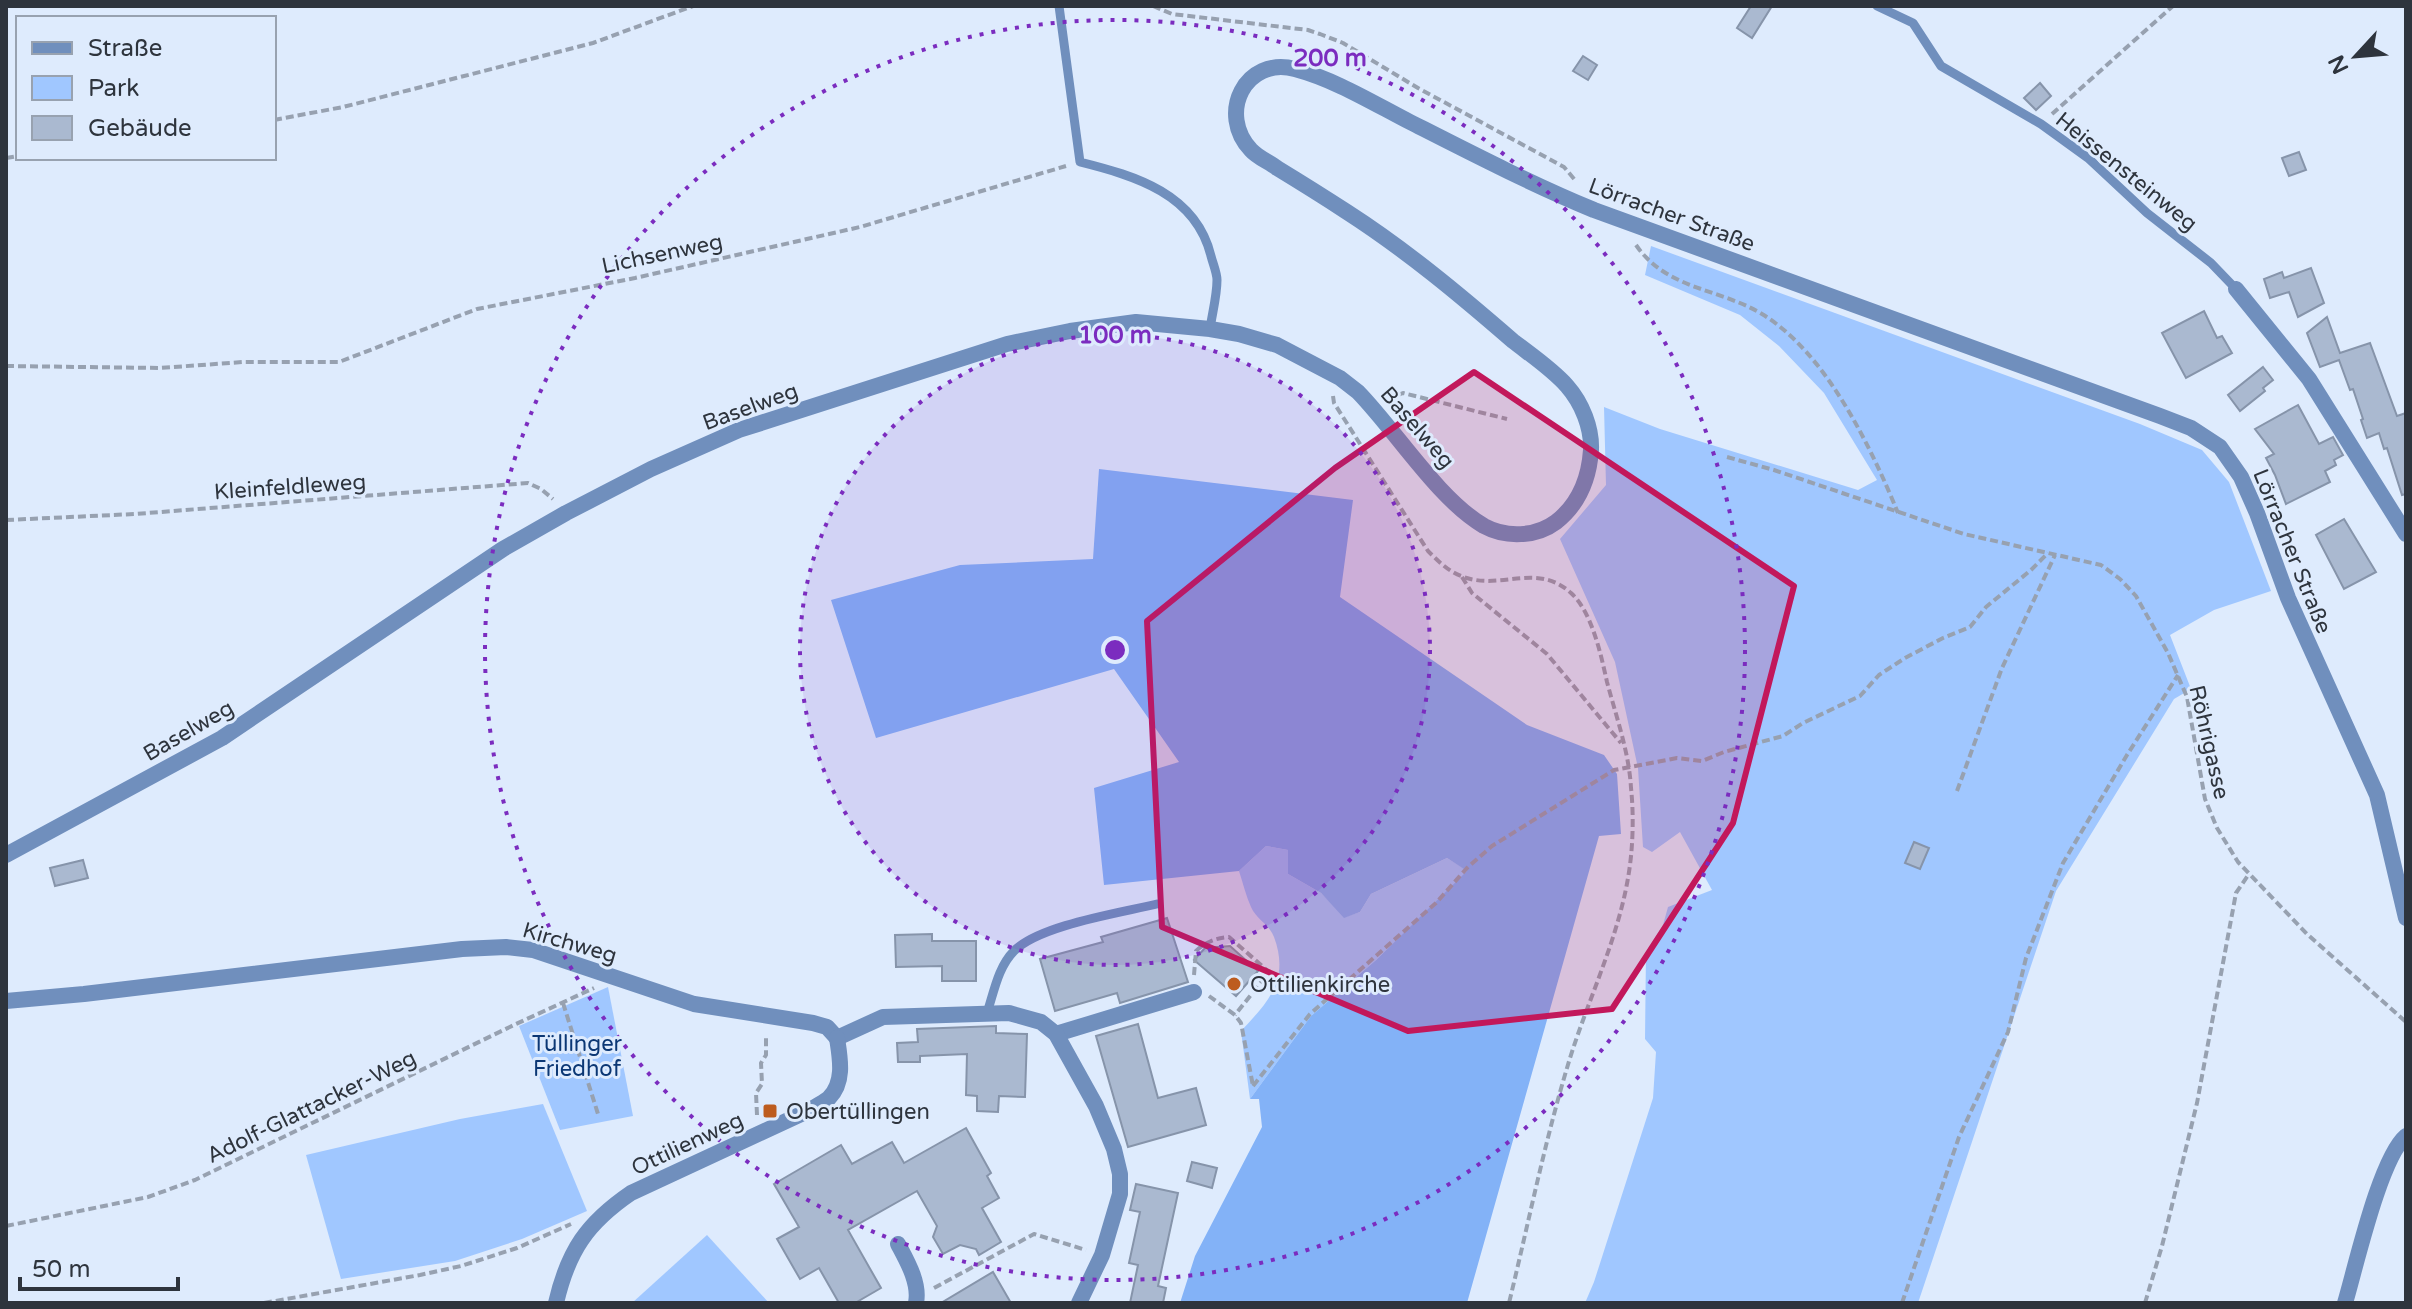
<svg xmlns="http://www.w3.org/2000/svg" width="2412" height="1309" viewBox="0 0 2412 1309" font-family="'Varela Round',sans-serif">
<rect width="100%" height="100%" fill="#deebfd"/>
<g fill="#a0c7ff">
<path d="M 1651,246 L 2140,424 L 2202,450 L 2229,482 L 2271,591 L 2214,610 L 2170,635 L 2191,689 L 2174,699 L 2056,891 L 1918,1303 L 1585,1303 L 1594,1282 L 1653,1098 L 1656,1052 L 1645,1039 L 1646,952 L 1663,925 L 1668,907 L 1712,890 L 1680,832 L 1652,852 L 1643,847 L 1638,768 L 1615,662 L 1560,539 L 1606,485 L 1604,407 L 1660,429 L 1858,490 L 1877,480 L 1824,393 L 1779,346 L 1740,315 L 1645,275 Z"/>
<path d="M 1266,846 L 1288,850 L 1288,874 L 1321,893 L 1345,917 L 1360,912 L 1371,894 L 1447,858 L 1468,871 L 1376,960 L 1311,1016 L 1250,1099 L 1241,1031 C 1268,1002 1290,980 1274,937 C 1269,924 1256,919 1251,907 C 1246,896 1243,883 1239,871 Z"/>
<path d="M 608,987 L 633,1116 L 560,1130 L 519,1026 Z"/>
<path d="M 543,1104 L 587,1211 L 522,1239 L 455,1261 L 341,1279 L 306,1155 L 460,1119 Z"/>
<path d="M 707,1235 L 769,1303 L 632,1303 Z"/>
</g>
<path fill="#83b2f7" d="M 1099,469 L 1353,500 L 1340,597 L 1527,725 L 1604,755 L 1617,774 L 1621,834 L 1599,836 L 1467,1303 L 1180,1303 L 1195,1256 L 1262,1127 L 1259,1099 L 1250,1099 L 1311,1016 L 1376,960 L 1467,871 L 1447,858 L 1371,894 L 1360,912 L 1344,918 L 1321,893 L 1288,874 L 1288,850 L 1266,846 L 1239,871 L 1104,885 L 1094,788 L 1179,762 L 1114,669 L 876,738 L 831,600 L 960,565 L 1093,559 Z"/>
<g fill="#aab9d0" stroke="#8694aa" stroke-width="2">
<path d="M 1751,6 L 1772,6 L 1752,38 L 1737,28 Z"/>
<path d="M 1583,56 L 1597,65 L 1588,80 L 1573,71 Z"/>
<path d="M 2040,83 L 2051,96 L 2036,110 L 2024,98 Z"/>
<path d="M 2299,152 L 2306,170 L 2289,176 L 2282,158 Z"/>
<path d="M 2311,268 L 2324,303 L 2298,317 L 2289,292 L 2270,298 L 2264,279 L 2282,272 L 2284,278 Z"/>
<path d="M 2204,311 L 2217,338 L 2222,336 L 2232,353 L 2186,378 L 2162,333 Z"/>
<path d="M 2327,317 L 2340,353 L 2370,343 L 2397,416 L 2406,413 L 2406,494 L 2402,495 L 2387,448 L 2384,449 L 2379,433 L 2367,438 L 2361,420 L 2363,419 L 2353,389 L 2350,390 L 2339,360 L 2320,367 L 2307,333 Z"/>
<path d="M 2263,367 L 2273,380 L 2263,388 L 2265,391 L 2240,411 L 2228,395 Z"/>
<path d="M 2298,405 L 2319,444 L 2333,437 L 2343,455 L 2334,460 L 2336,465 L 2325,471 L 2330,482 L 2286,504 L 2275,475 L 2266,458 L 2274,454 L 2255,429 Z"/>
<path d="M 2344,519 L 2376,572 L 2344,589 L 2316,535 Z"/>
<path d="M 1914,842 L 1929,848 L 1920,869 L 1905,863 Z"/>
<path d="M 83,860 L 88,878 L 55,886 L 50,868 Z"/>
<path d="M 1167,918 L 1188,982 L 1120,1003 L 1117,993 L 1055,1011 L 1040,959 L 1103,942 L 1101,937 Z"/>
<path d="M 932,934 L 932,941 L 976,941 L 976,981 L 942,981 L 942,966 L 896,967 L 895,935 Z"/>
<path d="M 1230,946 L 1258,971 L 1236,996 L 1194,960 L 1205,948 Z"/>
<path d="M 1138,1024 L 1158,1098 L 1196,1088 L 1206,1125 L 1128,1147 L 1096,1036 Z"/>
<path d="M 996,1026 L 996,1033 L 1027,1034 L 1025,1097 L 999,1096 L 998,1112 L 977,1111 L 977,1096 L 966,1095 L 967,1054 L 920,1056 L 920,1062 L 898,1062 L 897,1043 L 918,1042 L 917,1029 Z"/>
<path d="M 966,1128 L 991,1173 L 987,1176 L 999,1198 L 982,1208 L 1001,1242 L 979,1255 L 976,1249 L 960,1245 L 943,1254 L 933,1237 L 937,1226 L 917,1191 L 848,1230 L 881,1288 L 855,1303 L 839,1303 L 819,1268 L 800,1279 L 777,1239 L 799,1227 L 774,1184 L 841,1145 L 852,1164 L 892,1142 L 904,1163 Z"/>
<path d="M 1192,1162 L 1217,1168 L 1212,1188 L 1187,1181 Z"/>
<path d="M 1136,1184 L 1178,1193 L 1158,1286 L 1166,1288 L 1163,1303 L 1130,1303 L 1138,1265 L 1129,1263 L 1140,1212 L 1130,1210 Z"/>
<path d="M 993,1272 L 1011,1303 L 941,1303 Z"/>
</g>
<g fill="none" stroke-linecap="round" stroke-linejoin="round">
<g stroke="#97a1b0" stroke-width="4" stroke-dasharray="8 4" stroke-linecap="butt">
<path d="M 1153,6 L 1172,14 L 1308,30 L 1320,34 L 1343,43 L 1418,88 L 1564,167 L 1575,180"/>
<path d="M 2052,114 L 2173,6"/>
<path d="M 274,120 L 343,107 L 593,43 L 693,6"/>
<path d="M 6,158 L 18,156"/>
<path d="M 1636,245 C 1667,290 1719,288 1762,314 C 1826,353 1870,445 1898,513"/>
<path d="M 6,366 L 160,368 L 243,362 L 339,362 L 477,309 L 635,278 L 860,227 L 1066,166"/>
<path d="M 1333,396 L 1334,403 L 1428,551 C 1438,561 1448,571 1461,576 C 1500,592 1536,561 1571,593 C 1592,612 1601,655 1607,682 C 1616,716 1629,752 1631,788 C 1634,816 1633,850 1628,878 C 1617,943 1585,1006 1567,1068 C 1544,1145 1528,1225 1509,1303"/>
<path d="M 1386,400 L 1403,393 L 1507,419"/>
<path d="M 1727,457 L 1774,470 L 1964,534 L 2101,565 L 2120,579 L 2136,596 L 2168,653 L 2187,697 L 2205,799 L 2217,828 L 2238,862 L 2307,934 L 2406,1022"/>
<path d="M 6,520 L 135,514 L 528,483 L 541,489 L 553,499"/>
<path d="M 1462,577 L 1472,593 L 1547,654 L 1621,743"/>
<path d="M 1957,791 L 2002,668 L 2055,555"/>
<path d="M 1194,975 L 1196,951 C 1206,942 1215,938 1229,937 L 1269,972 L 1235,1015"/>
<path d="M 1209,996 L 1235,1015 L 1241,1023 L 1253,1086"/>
<path d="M 563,1003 L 598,1114"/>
<path d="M 1253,1086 L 1310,1014 L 1436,903 L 1467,868 L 1492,846 L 1614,770 L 1677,758 L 1702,761 L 1724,752 L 1783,736 L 1803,723 L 1860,696 L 1879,675 L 1905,658 L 1943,638 L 1970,627 L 1986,607 L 2031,570 L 2048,553"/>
<path d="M 757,1115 L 756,1093 L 762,1084 L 761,1063 L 766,1055 L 766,1035"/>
<path d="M 6,1226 L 148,1197 L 195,1180 L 516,1024 L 594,988"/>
<path d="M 934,1288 L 1034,1234 L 1086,1250"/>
<path d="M 264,1303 L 420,1275 L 461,1266 L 517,1248 L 571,1224"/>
<path d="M 1902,1303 L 1959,1137 L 2008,1032 L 2026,958 L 2063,863 L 2127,755 L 2178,675"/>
<path d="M 2145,1303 L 2162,1246 L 2197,1103 L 2236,893 L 2249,874"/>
</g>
<g stroke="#708fbd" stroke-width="9">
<path d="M 1059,6 L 1080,162 C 1136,176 1196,194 1211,256 C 1213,264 1217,273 1217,280 C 1217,296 1212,314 1210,329"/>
<path d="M 1877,6 L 1913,23 L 1941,66 L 2041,124 L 2088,158 L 2147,213 L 2211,263 L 2236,289"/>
<path d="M 987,1013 C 994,992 998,967 1014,951 C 1040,925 1120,913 1157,904"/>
</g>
<g stroke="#708fbd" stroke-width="16">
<path d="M 2236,289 L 2309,379 L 2406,534"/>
<path d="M 6,855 L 222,738 L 503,549 L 566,513 L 651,469 L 739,430 L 1007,344 L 1070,331 L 1136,322 L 1210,329 L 1239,334 L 1277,345 L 1340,378 L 1358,392 C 1396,431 1438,499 1484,526 C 1506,538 1536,537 1556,522 C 1579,504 1589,479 1591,450 C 1592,428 1582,403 1567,386 C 1552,369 1531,355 1513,341 C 1460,295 1406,250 1347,212 C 1324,197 1300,182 1277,168 C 1269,162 1257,157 1251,150 C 1217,114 1245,56 1295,69 C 1336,80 1373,103 1410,122 C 1471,153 1531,184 1594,210 L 2160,416 L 2191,428 L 2220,447 L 2241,477 L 2257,513 L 2288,598 L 2377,795 L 2406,918"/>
<path d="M 6,1001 L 84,994 L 462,949 L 506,947 L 533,950 L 694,1004 L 813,1023 L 827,1027 L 837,1038"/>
<path d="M 1056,1034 L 1194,992"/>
<path d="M 837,1038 L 883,1017 L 1009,1013 L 1041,1022 L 1056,1034 L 1096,1106 L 1114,1149 L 1120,1174 L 1120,1194 L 1102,1255 L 1079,1303"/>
<path d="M 898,1244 C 907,1261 920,1283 916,1303"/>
<path d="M 556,1303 C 568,1251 587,1223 631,1193 L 812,1109 C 817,1105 825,1102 829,1098 C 845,1082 840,1058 837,1038"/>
<path d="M 2345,1303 C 2356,1266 2380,1158 2406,1136"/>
</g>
</g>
<path fill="#c2185b" fill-opacity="0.2" stroke="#c2185b" stroke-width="6" stroke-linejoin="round" d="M 1474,372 L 1794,586 L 1733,823 L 1612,1009 L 1408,1031 L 1162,927 L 1147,621 L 1335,468 Z"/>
<circle cx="1115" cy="650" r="315" fill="#7b2cbf" fill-opacity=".12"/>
<g fill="none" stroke="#7b2cbf" stroke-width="4" stroke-dasharray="4 8">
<circle cx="1115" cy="650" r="315"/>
<circle cx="1115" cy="650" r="630"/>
</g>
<g fill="#bd5c1f" stroke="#deebfd" stroke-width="3">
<circle cx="1234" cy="984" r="8"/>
<rect x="762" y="1103" width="16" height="16" rx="4"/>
</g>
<g text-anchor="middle" stroke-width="6" stroke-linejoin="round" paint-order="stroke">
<g font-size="22" fill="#2e343d" stroke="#deebfd">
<text transform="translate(2127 171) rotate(39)" y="8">Heissensteinweg</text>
<text transform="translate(1672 214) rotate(20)" y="8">Lörracher Straße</text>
<text transform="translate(662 253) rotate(-12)" y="8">Lichsenweg</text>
<text transform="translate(750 406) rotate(-20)" y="8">Baselweg</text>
<text transform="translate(1418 427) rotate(49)" y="8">Baselweg</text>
<text transform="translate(290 486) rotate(-4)" y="8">Kleinfeldleweg</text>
<text transform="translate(2293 551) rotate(68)" y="8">Lörracher Straße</text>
<text transform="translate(188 730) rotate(-30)" y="8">Baselweg</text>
<text transform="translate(2210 742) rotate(77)" y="8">Röhrigasse</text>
<text transform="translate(570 942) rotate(16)" y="8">Kirchweg</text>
<text transform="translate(311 1106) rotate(-26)" y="8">Adolf-Glattacker-Weg</text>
<text transform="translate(687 1143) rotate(-25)" y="8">Ottilienweg</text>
</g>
<g font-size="22" fill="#2e343d" stroke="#deebfd" text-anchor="start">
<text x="1250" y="992">Ottilienkirche</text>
<text x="786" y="1119">Obertüllingen</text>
</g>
<g font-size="22" fill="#0b3774" stroke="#deebfd">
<text x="577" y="1051">Tüllinger<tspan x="577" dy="25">Friedhof</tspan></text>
</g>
</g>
<circle cx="1115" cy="650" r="12" fill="#7b2cbf" stroke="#deebfd" stroke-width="4"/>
<g font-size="24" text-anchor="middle" font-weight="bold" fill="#7b2cbf" stroke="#deebfd" stroke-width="6" stroke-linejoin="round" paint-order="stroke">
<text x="1330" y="66">200 m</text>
<text x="1115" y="343">100 m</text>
</g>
<rect width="2412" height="1309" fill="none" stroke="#2e343d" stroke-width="16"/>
<rect x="16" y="16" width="260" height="144" fill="#deebfd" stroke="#98a2b0" stroke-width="2"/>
<rect x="32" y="42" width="40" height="12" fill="#708fbd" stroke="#98a2b0" stroke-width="2"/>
<text x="88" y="56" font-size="24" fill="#2e343d">Straße</text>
<rect x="32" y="76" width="40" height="24" fill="#a0c7ff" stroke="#98a2b0" stroke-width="2"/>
<text x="88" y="96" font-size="24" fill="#2e343d">Park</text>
<rect x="32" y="116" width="40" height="24" fill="#aab9d0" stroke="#98a2b0" stroke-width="2"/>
<text x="88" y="136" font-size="24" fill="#2e343d">Gebäude</text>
<g transform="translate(2356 56) rotate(244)" stroke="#deebfd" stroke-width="6" paint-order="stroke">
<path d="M0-6L14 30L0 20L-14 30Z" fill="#2e343d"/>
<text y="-12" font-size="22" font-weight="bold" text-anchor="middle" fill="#2e343d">N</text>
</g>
<path d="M20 1277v12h158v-12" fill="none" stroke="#2e343d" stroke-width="4"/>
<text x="32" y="1277" font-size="24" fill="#2e343d" stroke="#deebfd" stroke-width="6" paint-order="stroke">50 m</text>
</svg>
